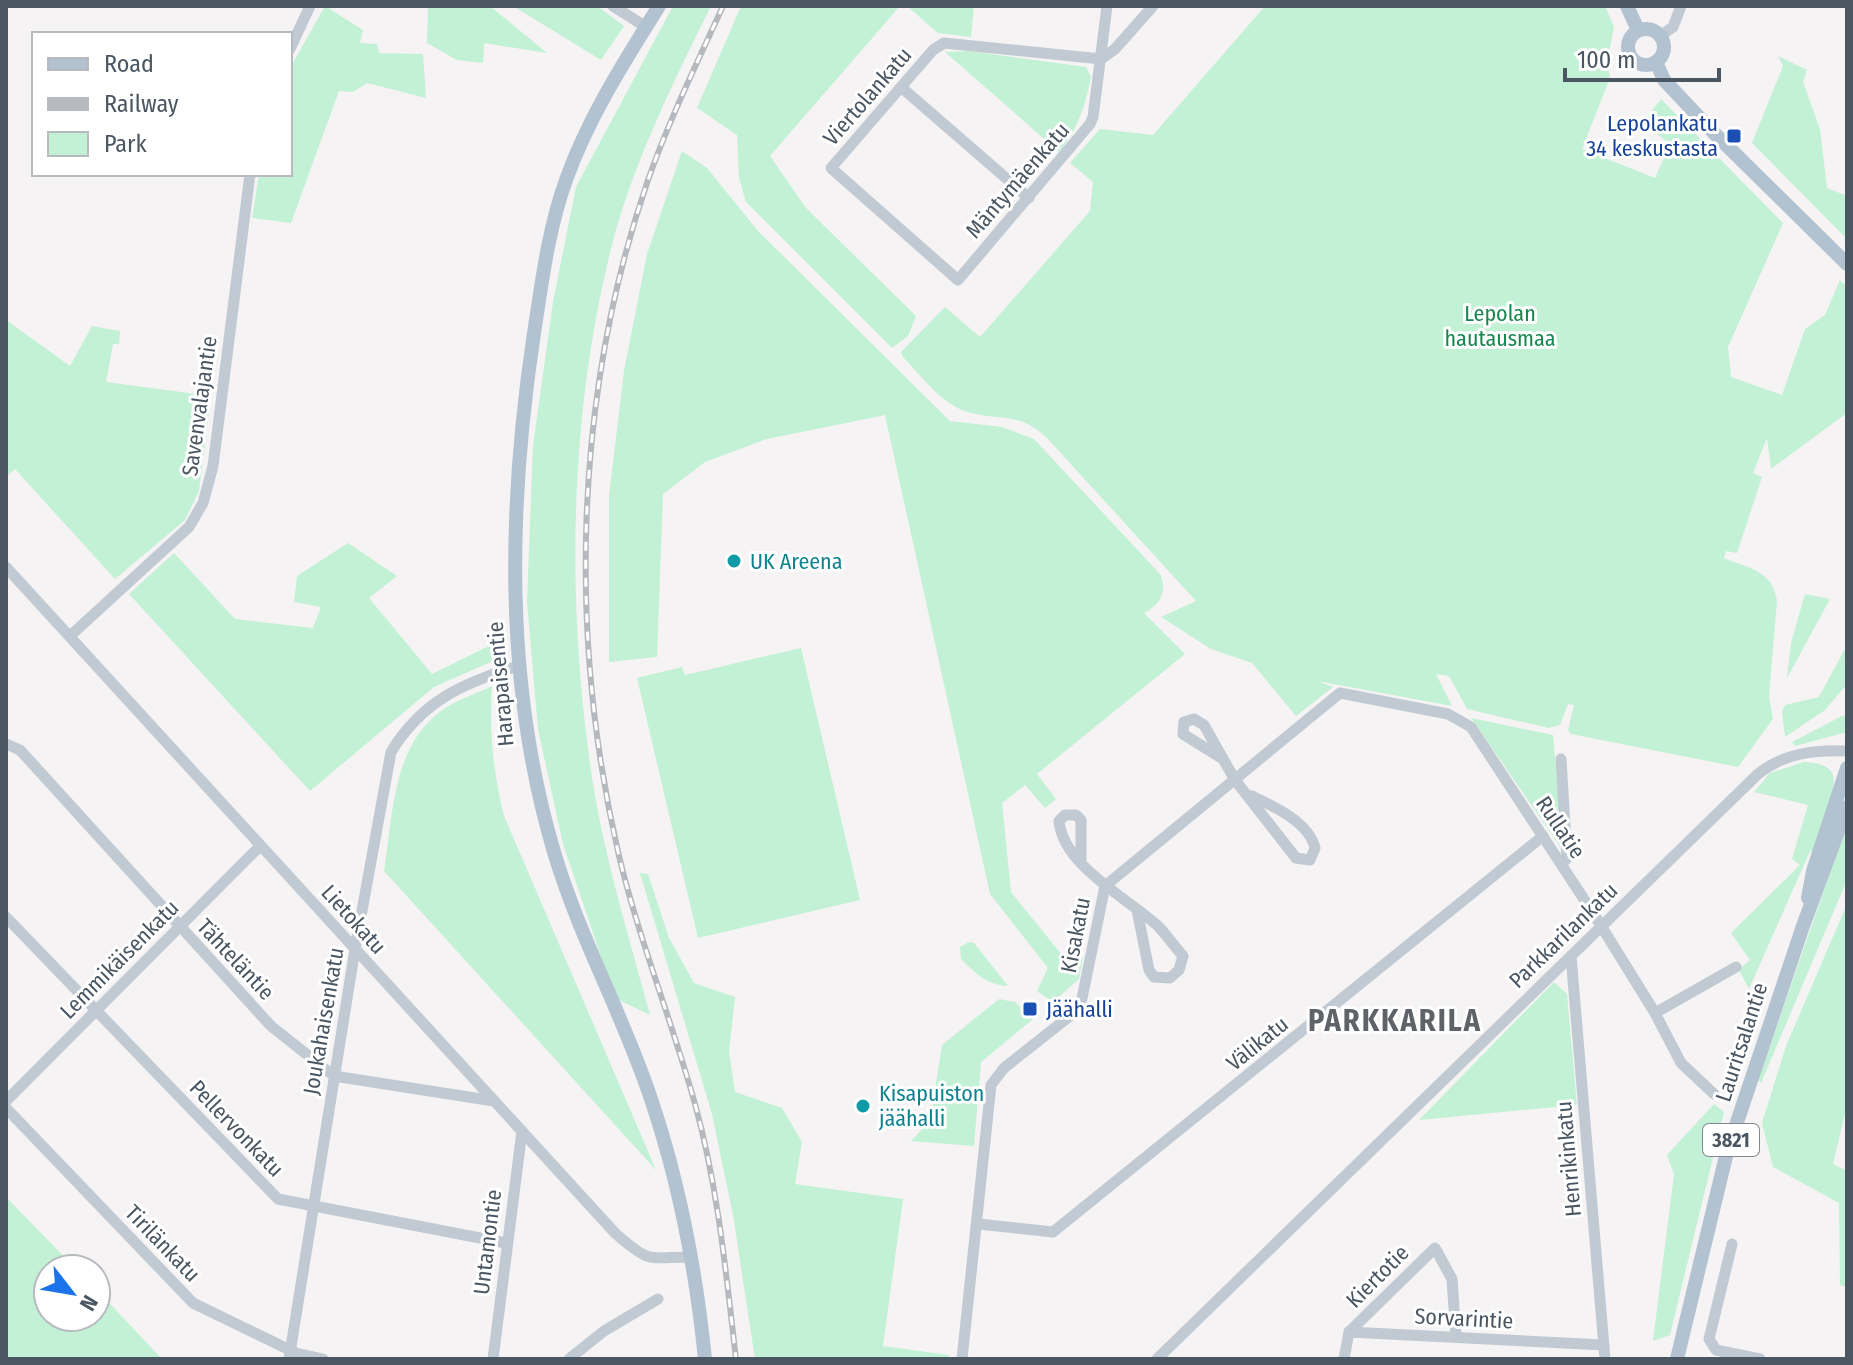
<svg xmlns="http://www.w3.org/2000/svg" width="1853" height="1365" viewBox="0 0 1853 1365" font-family="'Fira Sans Condensed',sans-serif">
<rect width="100%" height="100%" fill="#f5f3f3"/>
<g fill="#c3f1d5">
<path d="M 325,6 L 363,30 L 360,43 L 377,44 L 379,53 L 423,54 L 426,98 L 367,83 L 353,92 L 339,91 L 291,223 L 252,218 L 259,174 L 290,174 L 290,68 Z"/>
<path d="M 428,6 L 490,6 L 547,53 L 484,43 L 483,63 L 457,60 L 427,43 Z"/>
<path d="M 513,6 L 597,6 L 624,26 L 601,60 Z"/>
<path d="M 673,6 L 711,6 C 671,87 630,169 609,257 C 570,417 567,594 589,756 C 600,844 627,929 650,1015 L 615,998 L 563,844 L 538,729 L 527,602 L 533,446 L 553,302 L 576,187 Z"/>
<path d="M 741,6 L 900,6 L 770,156 L 806,208 L 916,316 L 908,336 L 892,348 L 746,202 L 739,178 L 737,135 L 697,108 Z"/>
<path d="M 907,6 L 974,6 L 971,37 L 938,33 Z"/>
<path d="M 1265,6 L 1605,6 L 1614,27 L 1607,62 L 1610,78 L 1582,149 L 1655,178 L 1670,144 L 1643,123 L 1661,99 L 1783,223 L 1728,347 L 1731,377 L 1782,395 L 1805,329 L 1825,315 L 1840,280 L 1847,287 L 1847,413 L 1771,469 L 1767,438 L 1753,473 L 1762,477 L 1737,553 L 1726,551 L 1724,558 C 1749,569 1773,570 1777,601 L 1769,696 L 1773,719 L 1738,767 L 1571,734 L 1568,730 L 1574,705 L 1568,704 L 1560,725 L 1549,728 L 1467,709 L 1449,676 L 1436,674 L 1452,706 L 1317,681 L 1333,687 L 1296,716 L 1252,663 L 1211,649 L 1161,617 L 1196,601 L 1047,438 C 1018,412 1005,421 971,413 C 943,406 922,377 903,357 L 901,352 L 945,307 L 980,337 L 1090,211 L 1093,182 L 1070,163 L 1100,129 L 1153,135 Z"/>
<path d="M 969,51 L 1086,67 L 1091,77 C 1085,106 1078,129 1059,152 L 945,52 Z"/>
<path d="M 1778,56 L 1807,70 L 1803,82 L 1820,129 L 1827,188 L 1847,196 L 1847,239 L 1752,143 L 1783,66 Z"/>
<path d="M 682,151 L 707,168 L 758,231 L 950,421 L 1002,427 L 1034,439 L 1160,574 C 1168,591 1160,605 1144,613 L 1185,654 L 1037,774 L 1056,799 L 1045,808 L 1025,785 L 1002,803 L 1011,892 L 1062,955 L 1083,958 L 1079,979 L 1053,1002 L 1037,991 L 1048,968 L 990,894 L 885,415 L 767,439 L 705,462 L 663,494 L 657,657 L 609,662 L 609,496 L 624,371 L 647,254 Z"/>
<path d="M 6,320 L 70,366 L 92,326 L 120,331 L 119,344 L 113,344 L 106,382 L 211,396 L 199,491 L 185,520 L 115,579 L 15,469 L 6,477 Z"/>
<path d="M 348,543 L 397,576 L 369,598 L 432,674 L 493,644 L 495,660 L 434,687 L 310,791 L 129,594 L 174,553 L 235,619 L 313,628 L 321,607 L 294,602 L 297,576 Z"/>
<path d="M 1805,594 L 1830,599 L 1787,678 L 1791,643 Z"/>
<path d="M 1847,645 L 1847,684 L 1825,710 L 1785,737 L 1782,712 L 1785,705 L 1819,697 Z"/>
<path d="M 801,648 L 860,900 L 698,938 L 637,678 L 682,667 L 685,675 Z"/>
<path d="M 492,686 C 489,731 493,772 504,816 L 656,1170 L 384,871 C 393,816 392,747 441,711 C 456,700 476,694 492,686 Z"/>
<path d="M 1842,716 L 1847,716 L 1847,732 L 1795,746 L 1792,742 Z"/>
<path d="M 1471,718 L 1553,735 L 1563,851 L 1479,729 Z"/>
<path d="M 1804,762 C 1815,763 1826,763 1832,773 C 1840,785 1817,842 1812,858 L 1811,849 L 1749,989 L 1739,970 L 1750,960 L 1731,933 L 1800,865 L 1792,859 L 1808,805 L 1754,792 L 1770,773 Z"/>
<path d="M 1847,824 L 1847,880 L 1761,1083 L 1758,1080 Z"/>
<path d="M 640,873 L 648,874 L 669,938 L 694,983 L 735,997 L 729,1051 L 735,1092 L 782,1108 L 802,1142 L 795,1184 L 903,1199 L 883,1346 L 949,1355 L 948,1359 L 755,1359 L 733,1215 L 712,1114 Z"/>
<path d="M 1847,904 L 1847,1105 L 1833,1164 L 1847,1171 L 1847,1287 L 1840,1285 L 1839,1203 L 1773,1167 L 1762,1123 L 1786,1046 Z"/>
<path d="M 969,942 L 974,943 L 1008,986 C 988,986 974,972 961,959 L 960,947 Z"/>
<path d="M 1554,982 L 1567,994 L 1577,1105 L 1419,1120 Z"/>
<path d="M 999,999 L 1015,1002 L 1033,1019 L 981,1062 L 974,1146 L 911,1141 L 930,1121 L 942,1045 Z"/>
<path d="M 1714,1104 L 1724,1112 L 1670,1335 L 1653,1341 L 1674,1174 L 1667,1155 Z"/>
<path d="M 6,1197 L 76,1269 L 48,1269 L 48,1317 L 96,1317 L 96,1289 L 162,1359 L 6,1359 Z"/>
</g>
<g fill="none" stroke-linecap="round" stroke-linejoin="round">
<g stroke="#c1cad2" stroke-width="11">
<path d="M 613,6 L 646,27"/>
<path d="M 1107,6 L 1093,117 L 1090,124 L 958,280 L 831,168 L 933,50 L 944,43 L 1101,59 L 1115,49 L 1153,6"/>
<path d="M 1660,36 L 1673,27 L 1681,6"/>
<path d="M 290,49 L 310,6"/>
<path d="M 901,87 L 1029,198"/>
<path d="M 6,567 L 615,1233 C 651,1265 648,1257 692,1257"/>
<path d="M 70,636 L 189,527 L 203,503 L 213,466 L 250,174"/>
<path d="M 6,744 L 20,750 L 271,1026 L 334,1076 L 494,1101"/>
<path d="M 1223,759 L 1183,734 L 1184,722 L 1194,719 L 1204,725 L 1235,780 L 1296,858 L 1310,860 L 1315,848 C 1309,822 1273,806 1252,796"/>
<path d="M 1561,759 L 1567,858 L 1562,864"/>
<path d="M 1081,861 L 1081,820 L 1076,815 L 1065,815 L 1059,821 C 1063,866 1128,898 1159,927 C 1167,936 1175,947 1183,956 L 1179,970 L 1170,978 L 1154,977 L 1149,970 L 1137,910"/>
<path d="M 6,917 L 278,1199 L 506,1243"/>
<path d="M 1571,956 L 1605,1359"/>
<path d="M 1655,1013 L 1736,967"/>
<path d="M 6,1101 L 260,846"/>
<path d="M 6,1108 L 193,1303 L 296,1353 L 323,1359"/>
<path d="M 979,1224 L 1053,1232 L 1543,836"/>
<path d="M 1732,1244 L 1709,1339 L 1716,1350 L 1760,1359"/>
<path d="M 1349,1332 L 1435,1248 L 1452,1279 L 1456,1337"/>
<path d="M 289,1359 L 355,949 L 391,752 C 422,701 463,683 518,666"/>
<path d="M 493,1359 L 522,1131"/>
<path d="M 569,1359 L 604,1331 L 658,1299"/>
<path d="M 962,1359 L 991,1085 L 1004,1068 L 1080,1008 L 1105,886 L 1340,693 L 1448,714 L 1471,727 L 1595,916 L 1655,1013 L 1681,1063 L 1714,1094"/>
<path d="M 1157,1359 L 1758,774 C 1784,753 1814,750 1847,751"/>
<path d="M 1344,1359 L 1349,1332 L 1604,1345"/>
</g>
<g stroke="#b3c2d1" stroke-width="14">
<path d="M 659,6 C 624,62 588,118 566,180 C 548,230 542,282 534,333 C 508,506 504,683 554,852 C 579,936 622,1013 650,1096 C 679,1181 696,1270 705,1359"/>
<path d="M 1627,6 L 1638,30"/>
<circle cx="1646" cy="47" r="18"/>
<path d="M 1656,62 L 1664,80 L 1714,133 L 1847,264"/>
<path d="M 1808,898 L 1813,871 L 1847,768"/>
<path d="M 1677,1359 L 1727,1152 L 1803,926 L 1847,807"/>
</g>
<defs>
<path id="rail" d="M 723,6 C 697,63 669,120 648,180 C 574,395 568,636 619,856 C 639,940 672,1021 695,1104 C 718,1187 726,1273 736,1359"/>
</defs>
<use href="#rail" stroke="#b5b8bd" stroke-width="6"/>
<use href="#rail" stroke="#fff" stroke-width="3" stroke-dasharray="9" stroke-linecap="butt"/>
</g>
<g fill="#1a4fb4" stroke="#fff" stroke-width="3">
<rect x="1726" y="128" width="16" height="16" rx="4"/>
<rect x="1022" y="1001" width="16" height="16" rx="4"/>
</g>
<g fill="#0f9aa8" stroke="#fff" stroke-width="3">
<circle cx="734" cy="561" r="8"/>
<circle cx="863" cy="1106" r="8"/>
</g>
<g text-anchor="middle" stroke-width="6" stroke-linejoin="round" paint-order="stroke">
<rect fill="#fff" stroke="#808990" stroke-width="2" x="1703" y="1124" width="56" height="32" rx="6"/>
<g font-size="20" font-weight="bold" fill="#4a5661">
<text x="1731" y="1147">3821</text>
</g>
<g font-size="22" fill="#4a5661" stroke="#fff">
<text transform="translate(867 96) rotate(-49)" y="8">Viertolankatu</text>
<text transform="translate(1017 180) rotate(-49)" y="8">Mäntymäenkatu</text>
<text transform="translate(199 406) rotate(-82)" y="8">Savenvalajantie</text>
<text transform="translate(500 684) rotate(-95)" y="8">Harapaisentie</text>
<text transform="translate(1561 827) rotate(56)" y="8">Rullatie</text>
<text transform="translate(354 919) rotate(48)" y="8">Lietokatu</text>
<text transform="translate(1075 935) rotate(-79)" y="8">Kisakatu</text>
<text transform="translate(1563 935) rotate(-44)" y="8">Parkkarilankatu</text>
<text transform="translate(119 959) rotate(-45)" y="8">Lemmikäisenkatu</text>
<text transform="translate(236 959) rotate(47)" y="8">Tähteläntie</text>
<text transform="translate(323 1021) rotate(-80)" y="8">Joukahaisenkatu</text>
<text transform="translate(1741 1042) rotate(-72)" y="8">Lauritsalantie</text>
<text transform="translate(1257 1043) rotate(-39)" y="8">Välikatu</text>
<text transform="translate(237 1128) rotate(46)" y="8">Pellervonkatu</text>
<text transform="translate(1568 1159) rotate(-95)" y="8">Henrikinkatu</text>
<text transform="translate(487 1242) rotate(-83)" y="8">Untamontie</text>
<text transform="translate(163 1243) rotate(46)" y="8">Tirilänkatu</text>
<text transform="translate(1377 1276) rotate(-45)" y="8">Kiertotie</text>
<text transform="translate(1464 1318) rotate(3)" y="8">Sorvarintie</text>
</g>
<g font-size="22" fill="#164399" stroke="#fff" text-anchor="end">
<text x="1718" y="131">Lepolankatu<tspan x="1718" dy="25">34 keskustasta</tspan></text>
<text x="1046" y="1017" text-anchor="start">Jäähalli</text>
</g>
<g font-size="22" fill="#17864f" stroke="#fff">
<text x="1500" y="321">Lepolan<tspan x="1500" dy="25">hautausmaa</tspan></text>
</g>
<g font-size="22" fill="#0d838f" stroke="#fff" text-anchor="start">
<text x="750" y="569">UK Areena</text>
<text x="879" y="1101">Kisapuiston<tspan x="879" dy="25">jäähalli</tspan></text>
</g>
<g font-size="30" font-weight="bold" letter-spacing="2" fill="#5f6368" stroke="#fff">
<text x="1395" y="1031">PARKKARILA</text>
</g>
</g>
<rect width="1853" height="1365" fill="none" stroke="#4a5661" stroke-width="16"/>
<rect x="32" y="32" width="260" height="144" fill="#ffffff" stroke="#b7bbc0" stroke-width="2"/>
<rect x="48" y="58" width="40" height="12" fill="#b3c2d1" stroke="#b7bbc0" stroke-width="2"/>
<text x="104" y="72" font-size="24" fill="#4a5661">Road</text>
<rect x="48" y="98" width="40" height="12" fill="#b5b8bd" stroke="#b7bbc0" stroke-width="2"/>
<text x="104" y="112" font-size="24" fill="#4a5661">Railway</text>
<rect x="48" y="132" width="40" height="24" fill="#c3f1d5" stroke="#b7bbc0" stroke-width="2"/>
<text x="104" y="152" font-size="24" fill="#4a5661">Park</text>
<g transform="translate(72 1293) rotate(121)"><circle r="38" fill="#ffffff" stroke="#b7bbc0" stroke-width="2"/>
<path d="M0-6L14 30L0 20L-14 30Z" fill="#1a73e8"/>
<text y="-12" font-size="22" font-weight="bold" text-anchor="middle" fill="#4a5661">N</text>
</g>
<path d="M1565 68v12h154v-12" fill="none" stroke="#4a5661" stroke-width="4"/>
<text x="1577" y="68" font-size="24" fill="#4a5661" stroke="#ffffff" stroke-width="6" paint-order="stroke">100 m</text>
</svg>
